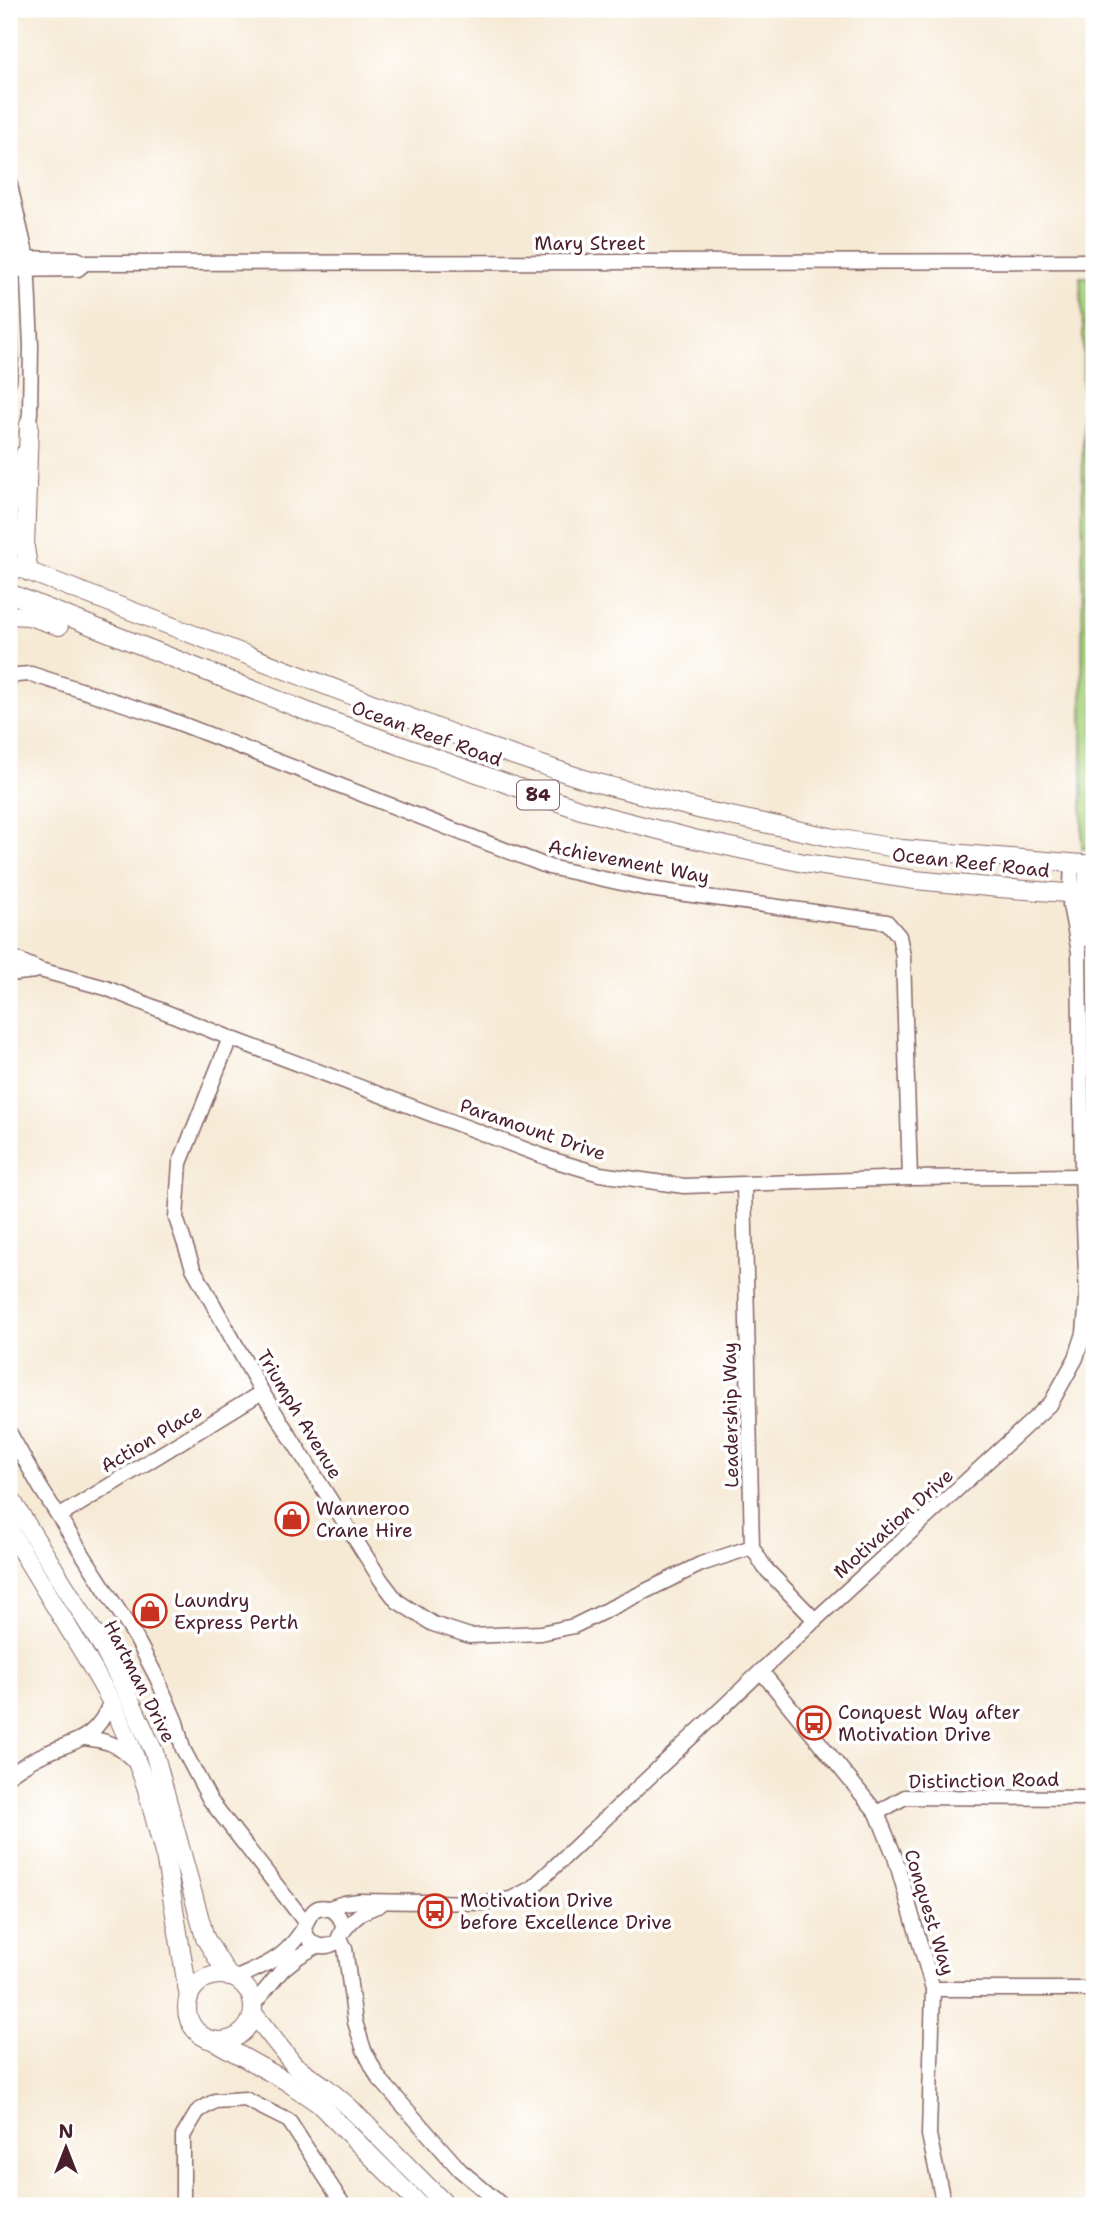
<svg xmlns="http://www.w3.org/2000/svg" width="1103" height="2215" viewBox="0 0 1103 2215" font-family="'Shantell Sans',sans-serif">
<rect width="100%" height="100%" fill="#fff"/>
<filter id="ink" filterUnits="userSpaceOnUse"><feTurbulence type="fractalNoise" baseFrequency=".0143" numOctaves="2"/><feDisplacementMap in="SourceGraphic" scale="14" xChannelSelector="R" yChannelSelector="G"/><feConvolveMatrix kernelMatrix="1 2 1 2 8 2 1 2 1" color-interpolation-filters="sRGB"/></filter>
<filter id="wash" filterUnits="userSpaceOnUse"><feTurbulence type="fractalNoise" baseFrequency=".00686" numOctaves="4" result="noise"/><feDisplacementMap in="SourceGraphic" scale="28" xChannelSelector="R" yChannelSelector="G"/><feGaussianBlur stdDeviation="1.57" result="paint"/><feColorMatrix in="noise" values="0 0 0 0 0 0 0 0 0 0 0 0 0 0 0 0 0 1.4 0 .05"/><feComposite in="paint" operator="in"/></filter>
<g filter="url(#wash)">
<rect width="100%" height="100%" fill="#f6ead5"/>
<path fill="#a6d17d" stroke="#787854" stroke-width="2" d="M 1080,277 L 1094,277 L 1094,849 L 1082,848 L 1083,328 Z"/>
</g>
<g filter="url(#ink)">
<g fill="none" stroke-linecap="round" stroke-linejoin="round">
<defs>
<g id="minor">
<path d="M 9,181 L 27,258 L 31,346 L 30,413 L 27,433"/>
<path d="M 9,258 L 77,259 L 85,263 L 1094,261"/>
<path d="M 9,270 L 78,269 L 85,263"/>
<path d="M 9,294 L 11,358 L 9,381"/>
<path d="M 9,516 L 23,453"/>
<path d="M 9,678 L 16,675 L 31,674 L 161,716 L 549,867 L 649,889 L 887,922 L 899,936 L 903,956 L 910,1178"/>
<path d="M 1084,938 L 1084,894 L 1087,865"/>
<path d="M 9,956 L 40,970 L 106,988 L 230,1038 L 553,1160 L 600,1174 L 684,1186 L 910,1178 L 1082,1176"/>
<path d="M 9,974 L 35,971"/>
<path d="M 230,1038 L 180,1163 L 176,1218 L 193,1268 L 262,1392 L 381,1580 L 397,1601 L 433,1624 L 470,1636 L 541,1633 L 574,1626 L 701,1564 L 752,1547"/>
<path d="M 744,1185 L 752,1547 L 765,1568 L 815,1620"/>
<path d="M 9,1432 L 40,1487 L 136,1638 L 157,1678 L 176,1722 L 183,1749 L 210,1800 L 305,1922"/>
<path d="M 60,1516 L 262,1392"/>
<path d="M 761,1671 L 877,1813 L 895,1857 L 933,1989 L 929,2135 L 944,2206"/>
<path d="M 85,1738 C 110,1741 117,1744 135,1762"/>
<path d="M 9,1775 C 18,1769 28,1762 38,1757 C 73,1740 95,1743 111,1701"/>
<path d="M 877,1813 L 905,1797 L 1094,1798"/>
<path d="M 326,1909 L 344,1903 L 359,1901 L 487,1903 L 511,1899 L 532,1888 L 815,1620 L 1051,1403 L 1076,1358 L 1084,1333 L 1087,1298 L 1082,1176 L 1079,952 L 1070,905 L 1072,864"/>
<path d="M 342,1933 C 353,1918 362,1911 380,1905"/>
<path d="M 340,1938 L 345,1948 L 355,2022 L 364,2050 L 378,2077 L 460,2170 L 503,2206"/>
<path d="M 235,1979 C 249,1972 266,1966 279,1956 C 288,1950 295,1941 301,1932 C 309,1921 311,1900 332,1910 C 339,1914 342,1920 343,1928 L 337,1942 C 322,1951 308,1945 304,1928"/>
<path d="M 933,1989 L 1094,1989"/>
<path d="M 253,2005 L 283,1969 L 298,1957 L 317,1946"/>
<path d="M 183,2206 L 183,2136 L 198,2111 L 215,2101 L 245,2099 L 289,2121 L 344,2206"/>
</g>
<g id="major">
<path d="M 9,564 L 479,744 L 590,781 L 702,810 L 835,838 L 902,849 L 1094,865"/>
<path d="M 29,572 L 25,548 L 29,424"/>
<path d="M 9,593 L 331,721 L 581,810 L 694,839 L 804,863 L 915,880 L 999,888 L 1094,895"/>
<path d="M 9,615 L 28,616 L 59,626"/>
<path d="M 1084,937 L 1094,921"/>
<path d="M 9,1496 L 102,1646 L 127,1693 L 154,1752 L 205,1938 L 229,1977"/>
<path d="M 9,1530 L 86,1657 L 111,1701 L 130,1744 L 146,1786 L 166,1861 L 189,1998"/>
<circle cx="220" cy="2008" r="33"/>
<path d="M 253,2013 L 294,2065 L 324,2086 L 349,2107 L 447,2206"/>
<path d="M 214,2041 L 286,2081 L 318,2103 L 421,2206"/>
</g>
</defs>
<use href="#minor" stroke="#866666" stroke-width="17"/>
<use href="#major" stroke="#866666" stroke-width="20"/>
<use href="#minor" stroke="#fff" stroke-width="14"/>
<use href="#major" stroke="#fff" stroke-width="18"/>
</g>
</g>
<defs>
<symbol id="shop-ring" viewBox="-11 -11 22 22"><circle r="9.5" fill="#fff" stroke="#c8321e" stroke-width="1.5"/><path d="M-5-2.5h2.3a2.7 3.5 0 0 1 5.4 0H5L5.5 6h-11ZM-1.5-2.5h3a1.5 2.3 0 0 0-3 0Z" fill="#c8321e"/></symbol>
<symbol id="bus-ring" viewBox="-11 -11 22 22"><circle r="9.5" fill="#fff" stroke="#c8321e" stroke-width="1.5"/><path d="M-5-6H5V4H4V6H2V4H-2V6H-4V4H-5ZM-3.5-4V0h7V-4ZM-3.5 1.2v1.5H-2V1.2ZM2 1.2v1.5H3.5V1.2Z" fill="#c8321e"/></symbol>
</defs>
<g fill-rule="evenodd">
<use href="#shop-ring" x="273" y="1500" width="38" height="38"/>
<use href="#shop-ring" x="131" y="1592" width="38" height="38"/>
<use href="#bus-ring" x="795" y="1704" width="38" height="38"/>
<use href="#bus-ring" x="416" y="1892" width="38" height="38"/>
</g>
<g text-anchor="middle" stroke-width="7" stroke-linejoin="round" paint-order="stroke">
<rect fill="#fff" stroke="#80626b" stroke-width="2" x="517" y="780.5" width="42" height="29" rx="5"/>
<g font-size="18" font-weight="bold" fill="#4a1f2b">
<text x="538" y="801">84</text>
</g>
<g font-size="19" fill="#4a1f2b" stroke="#fff">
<text x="590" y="250">Mary Street</text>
<text transform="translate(427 733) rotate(20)" y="7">Ocean Reef Road</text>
<text transform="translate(629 861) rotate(11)" y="7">Achievement Way</text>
<text transform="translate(971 862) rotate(6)" y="7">Ocean Reef Road</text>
<text transform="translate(533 1129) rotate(19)" y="7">Paramount Drive</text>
<text transform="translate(300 1414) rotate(59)" y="7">Triumph Avenue</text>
<text transform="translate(730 1415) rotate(-91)" y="7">Leadership Way</text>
<text transform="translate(151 1438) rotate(-31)" y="7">Action Place</text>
<text transform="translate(893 1523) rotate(-42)" y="7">Motivation Drive</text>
<text transform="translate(140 1681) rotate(63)" y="7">Hartman Drive</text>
<text transform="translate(984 1780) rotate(-1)" y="7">Distinction Road</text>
<text transform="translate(930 1912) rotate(73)" y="7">Conquest Way</text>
</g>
<g font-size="19" fill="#4a1f2b" stroke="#fff" text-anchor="start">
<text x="316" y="1515">Wanneroo<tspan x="316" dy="22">Crane Hire</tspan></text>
<text x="174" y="1607">Laundry<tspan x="174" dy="22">Express Perth</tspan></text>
<text x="838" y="1719">Conquest Way after<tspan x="838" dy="22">Motivation Drive</tspan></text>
<text x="460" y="1907">Motivation Drive<tspan x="460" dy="22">before Excellence Drive</tspan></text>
</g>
</g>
<rect width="1103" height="2215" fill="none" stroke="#fff" stroke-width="35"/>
<g transform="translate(66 2148)" stroke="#ffffff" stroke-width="5" paint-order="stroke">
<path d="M0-5L12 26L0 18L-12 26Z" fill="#4a1f2b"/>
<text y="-10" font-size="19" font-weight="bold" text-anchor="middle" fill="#4a1f2b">N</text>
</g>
</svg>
